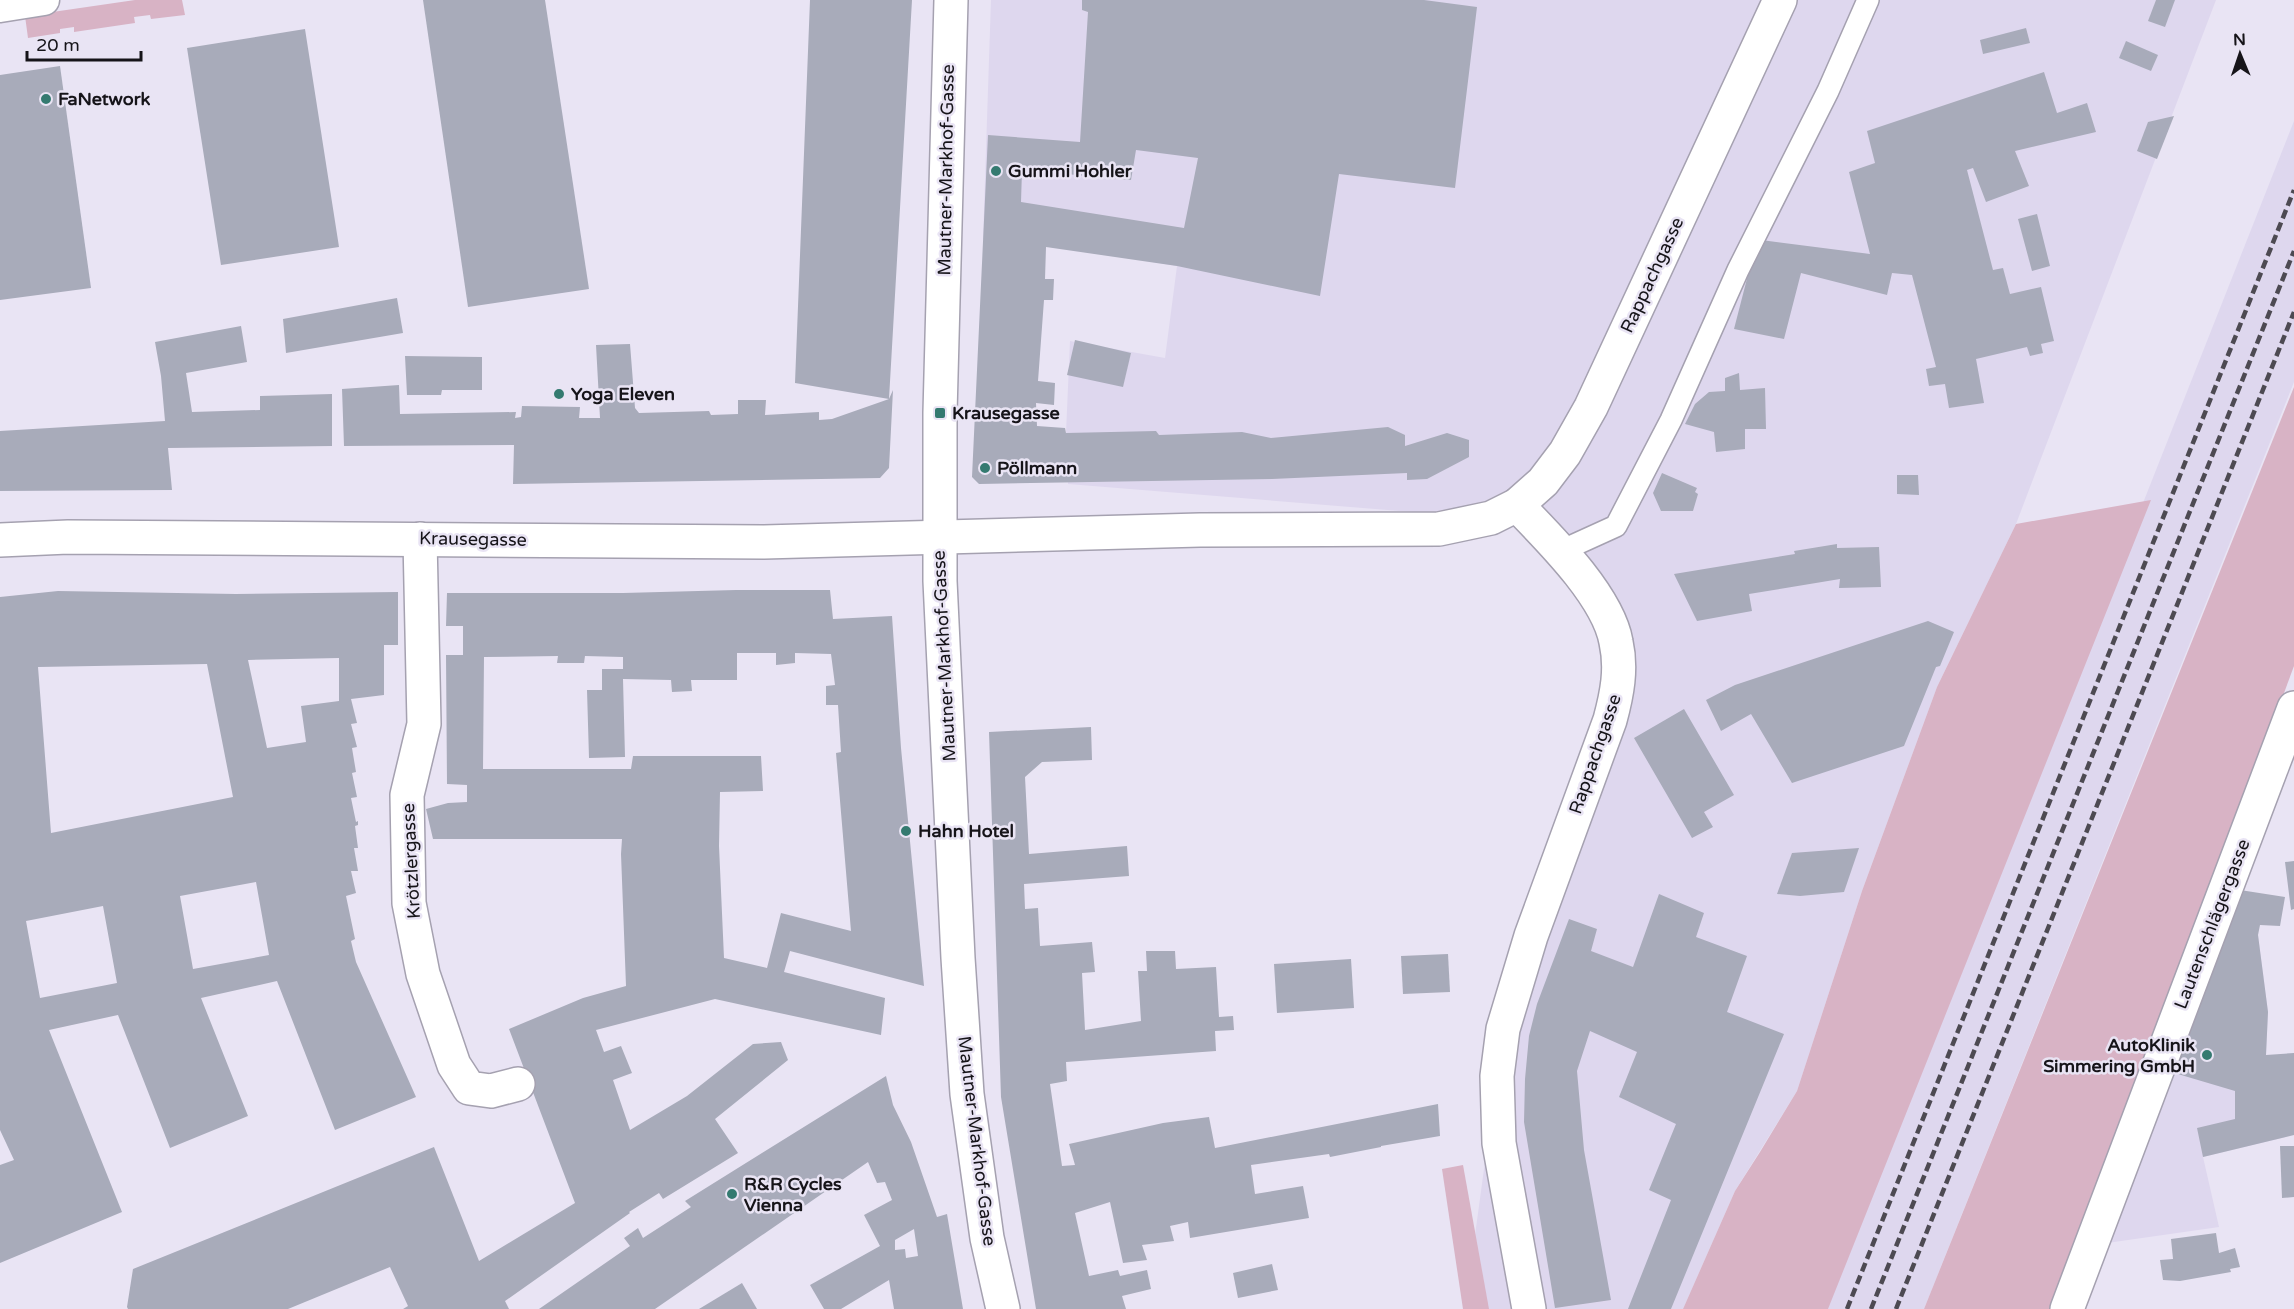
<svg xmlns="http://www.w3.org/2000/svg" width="2294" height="1309" viewBox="0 0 2294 1309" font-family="'Varela Round',sans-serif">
<rect width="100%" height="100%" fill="#e9e4f4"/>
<g fill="#ded7ee">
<path d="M 991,0 L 2216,0 L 2016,524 L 1937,687 L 1862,891 L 1797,1091 L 1735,1191 L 1683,1309 L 1465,1309 L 1503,1029 L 1619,662 L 1535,522 L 1068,484 L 1066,433 L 1070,341 L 1165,358 L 1177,266 L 1079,250 L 983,239 Z"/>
<path d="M 2294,121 L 2294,382 L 1924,1309 L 1819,1309 L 2109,589 Z"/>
<path d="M 2258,935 L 2268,1012 L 2266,1055 L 2286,1137 L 2203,1157 L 2219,1227 L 2107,1243 L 2222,936 Z"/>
</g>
<g fill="#d8b3c5">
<path d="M 135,0 L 182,0 L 185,15 L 151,19 L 150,15 L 134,17 L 135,23 L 74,32 L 74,27 L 60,29 L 60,33 L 28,38 L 25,16 Z"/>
<path d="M 2294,387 L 2294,666 L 2055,1309 L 1924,1309 Z"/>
<path d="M 2151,500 L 1828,1309 L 1683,1309 L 1735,1191 L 1760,1152 L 1797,1091 L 1862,891 L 1937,687 L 2016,524 Z"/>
<path d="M 1463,1165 L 1489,1309 L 1463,1309 L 1442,1169 Z"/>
</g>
<g fill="#a8abba" fill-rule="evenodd">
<path d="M 423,0 L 545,0 L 589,289 L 468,307 Z"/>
<path d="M 810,0 L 912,0 L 889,399 L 893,390 L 889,468 L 880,478 L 513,484 L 514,445 L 344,446 L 342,389 L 399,385 L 400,414 L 516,412 L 515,418 L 521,417 L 522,406 L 580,407 L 579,418 L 600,418 L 596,345 L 630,344 L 635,408 L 639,413 L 709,411 L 711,415 L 738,414 L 738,400 L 766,400 L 765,415 L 819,412 L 819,420 L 832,419 L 889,399 L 795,383 Z"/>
<path d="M 1082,0 L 1424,0 L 1477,7 L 1455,188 L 1339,174 L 1320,296 L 1177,266 L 1046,247 L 1045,279 L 1054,279 L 1053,300 L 1044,300 L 1038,381 L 1055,383 L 1054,405 L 1036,403 L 1037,426 L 1065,428 L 1066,433 L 1156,431 L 1159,435 L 1242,432 L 1271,438 L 1388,427 L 1405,435 L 1405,446 L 1447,433 L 1469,440 L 1469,457 L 1427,479 L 1407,480 L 1407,473 L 1272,479 L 979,484 L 972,477 L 988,135 L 1080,142 L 1088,12 L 1082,10 ZM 1136,150 L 1198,158 L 1184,228 L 1021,202 L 1022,170 L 1131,180 Z"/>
<path d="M 2156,0 L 2175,0 L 2165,27 L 2148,21 Z"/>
<path d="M 2026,28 L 2030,43 L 1983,54 L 1980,40 Z"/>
<path d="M 305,29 L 339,247 L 221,265 L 187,48 Z"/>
<path d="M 2126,41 L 2158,55 L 2151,71 L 2119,58 Z"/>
<path d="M 60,66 L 91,288 L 0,300 L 0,75 Z"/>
<path d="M 2044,72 L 2057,113 L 2087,103 L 2096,132 L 2015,151 L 2029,186 L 1986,202 L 1973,168 L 1967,170 L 1993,270 L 2003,268 L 2010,294 L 2041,287 L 2054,341 L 2041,344 L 2043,353 L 2030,356 L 2027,347 L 1976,359 L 1984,403 L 1949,408 L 1945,384 L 1929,386 L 1926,369 L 1936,367 L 1912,275 L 1892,273 L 1887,295 L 1801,273 L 1784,339 L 1734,329 L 1750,267 L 1761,240 L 1870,254 L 1849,172 L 1875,163 L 1867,131 Z"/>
<path d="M 2174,116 L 2157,159 L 2137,151 L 2148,122 Z"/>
<path d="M 2037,214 L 2050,266 L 2032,271 L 2018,219 Z"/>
<path d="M 397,298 L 403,333 L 286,353 L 283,319 Z"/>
<path d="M 241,326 L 247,362 L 186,373 L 192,412 L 260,410 L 260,396 L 332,394 L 332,446 L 168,448 L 172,490 L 0,491 L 0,431 L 165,421 L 161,376 L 155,342 Z"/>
<path d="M 1075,340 L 1131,353 L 1123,387 L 1067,375 Z"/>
<path d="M 405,356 L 482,357 L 482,390 L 442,390 L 441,395 L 407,395 Z"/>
<path d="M 1739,373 L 1740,390 L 1765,388 L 1766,429 L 1745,429 L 1745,449 L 1716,452 L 1714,432 L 1685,424 L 1695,404 L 1709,392 L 1725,391 L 1725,378 Z"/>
<path d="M 1662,473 L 1697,488 L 1695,492 L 1698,494 L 1693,511 L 1661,511 L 1653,493 Z"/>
<path d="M 1897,475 L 1918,475 L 1919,495 L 1897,494 Z"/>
<path d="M 1837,544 L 1837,548 L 1879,547 L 1881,587 L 1839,588 L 1840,579 L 1749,594 L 1752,611 L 1697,621 L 1674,574 L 1795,554 L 1794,551 Z"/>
<path d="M 736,590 L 830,590 L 833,619 L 892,616 L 901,748 L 924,986 L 790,951 L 784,972 L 885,998 L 881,1035 L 715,999 L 596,1030 L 604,1052 L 621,1046 L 632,1073 L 613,1080 L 630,1130 L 687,1096 L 753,1044 L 781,1042 L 788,1060 L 715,1119 L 738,1153 L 663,1199 L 659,1193 L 629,1212 L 630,1213 L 505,1301 L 509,1309 L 403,1309 L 408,1306 L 390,1267 L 288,1309 L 128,1309 L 127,1307 L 133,1269 L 434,1147 L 479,1261 L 575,1203 L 509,1029 L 583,998 L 626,986 L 621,854 L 622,839 L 433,839 L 426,809 L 448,803 L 467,802 L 467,785 L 447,784 L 446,655 L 463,655 L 463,626 L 446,626 L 447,593 L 623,593 ZM 737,653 L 776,653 L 776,665 L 795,663 L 795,653 L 831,654 L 835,685 L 826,686 L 826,705 L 838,705 L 841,752 L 836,753 L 851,931 L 781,913 L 767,968 L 724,958 L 719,846 L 720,792 L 763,791 L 761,756 L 633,756 L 631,769 L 483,769 L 484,657 L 558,656 L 557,663 L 584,663 L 585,656 L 623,657 L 623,669 L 602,669 L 602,690 L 587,690 L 589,758 L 625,757 L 623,679 L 671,680 L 672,692 L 692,691 L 691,680 L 737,680 Z"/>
<path d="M 58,591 L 236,594 L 398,592 L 398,645 L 384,645 L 384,695 L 351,699 L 357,723 L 351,724 L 357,747 L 352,748 L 356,772 L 352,773 L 357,797 L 351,798 L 356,822 L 358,821 L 358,825 L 355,826 L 358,848 L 354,848 L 358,871 L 351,871 L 356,893 L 346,896 L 355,939 L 351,941 L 356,962 L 416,1097 L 335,1130 L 277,981 L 201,998 L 248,1116 L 170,1148 L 118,1015 L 49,1030 L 122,1212 L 0,1263 L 0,1165 L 14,1160 L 0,1130 L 0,597 ZM 339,658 L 339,701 L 301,706 L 306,742 L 267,748 L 248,660 ZM 207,664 L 233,797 L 51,833 L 38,667 ZM 256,882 L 269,955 L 193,969 L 180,896 ZM 103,906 L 117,983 L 40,998 L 26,921 Z"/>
<path d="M 1928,621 L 1954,632 L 1940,666 L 1936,667 L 1904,746 L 1792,783 L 1751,714 L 1721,731 L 1706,700 L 1735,685 Z"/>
<path d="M 1684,709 L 1734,795 L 1704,812 L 1713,827 L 1692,838 L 1634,738 Z"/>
<path d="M 1091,727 L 1092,760 L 1042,762 L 1025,777 L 1029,854 L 1127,846 L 1129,876 L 1024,884 L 1025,909 L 1038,908 L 1040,946 L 1092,942 L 1095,972 L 1082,973 L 1085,1030 L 1141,1021 L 1138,971 L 1147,971 L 1146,951 L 1175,951 L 1176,969 L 1216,967 L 1219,1017 L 1233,1016 L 1234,1030 L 1215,1031 L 1216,1051 L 1066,1062 L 1067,1081 L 1050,1084 L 1062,1166 L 1075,1165 L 1069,1144 L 1163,1123 L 1209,1117 L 1215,1148 L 1438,1104 L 1440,1136 L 1381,1146 L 1381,1147 L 1330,1157 L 1329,1154 L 1251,1165 L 1255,1194 L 1303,1186 L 1309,1218 L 1190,1238 L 1188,1222 L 1170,1226 L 1174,1241 L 1142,1245 L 1147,1260 L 1123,1263 L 1110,1202 L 1075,1213 L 1089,1276 L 1118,1270 L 1120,1276 L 1147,1270 L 1151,1289 L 1122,1296 L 1126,1309 L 1036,1309 L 1001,1097 L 989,732 Z"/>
<path d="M 1859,848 L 1844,892 L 1800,896 L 1777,894 L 1792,853 Z"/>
<path d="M 2294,861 L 2294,909 L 2291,910 L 2285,862 Z"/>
<path d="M 2240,890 L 2285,897 L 2280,926 L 2260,925 L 2258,935 L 2268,1012 L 2266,1055 L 2294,1053 L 2294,1135 L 2203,1157 L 2197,1128 L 2235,1119 L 2235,1091 L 2171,1072 Z"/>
<path d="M 1659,894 L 1704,913 L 1696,937 L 1747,956 L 1727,1012 L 1784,1034 L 1671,1309 L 1628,1309 L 1671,1200 L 1649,1190 L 1676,1124 L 1619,1097 L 1637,1052 L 1590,1031 L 1577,1071 L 1584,1150 L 1611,1300 L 1555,1308 L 1524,1122 L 1525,1079 L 1529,1036 L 1537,1004 L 1569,919 L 1597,929 L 1591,951 L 1633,967 Z"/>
<path d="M 1448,954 L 1450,992 L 1403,994 L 1401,956 Z"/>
<path d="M 1351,959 L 1354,1008 L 1277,1013 L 1274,964 Z"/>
<path d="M 886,1076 L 893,1105 L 911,1142 L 937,1217 L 947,1214 L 963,1309 L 894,1309 L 889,1280 L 841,1309 L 824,1309 L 810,1285 L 880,1246 L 864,1215 L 892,1200 L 885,1182 L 877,1183 L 868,1162 L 655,1309 L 539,1309 L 630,1246 L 624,1238 L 638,1228 L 643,1238 L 691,1207 L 685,1201 ZM 914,1229 L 918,1256 L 906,1258 L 905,1249 L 895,1250 L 895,1240 Z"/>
<path d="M 2280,1146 L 2294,1146 L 2294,1197 L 2282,1198 Z"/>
<path d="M 2216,1233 L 2219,1253 L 2235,1248 L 2240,1267 L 2230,1269 L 2231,1272 L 2180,1281 L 2163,1280 L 2160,1260 L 2173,1259 L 2171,1239 Z"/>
<path d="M 1272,1264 L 1278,1290 L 1238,1298 L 1233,1273 Z"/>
<path d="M 742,1283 L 757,1309 L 699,1309 Z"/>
</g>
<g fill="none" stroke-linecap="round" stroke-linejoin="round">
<defs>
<path id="service" d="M 1561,551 L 1616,526 L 1671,420 L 1738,270 L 1828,91 L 1868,0"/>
<path id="pedestrian" d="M 0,7 L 44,0"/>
<g id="minor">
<path d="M 951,0 L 940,413 L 940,581 L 958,958 L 967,1094 L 987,1238 L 1003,1309"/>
<path d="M 1517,505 C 1549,538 1608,596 1616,642 C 1622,669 1617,694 1610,720 L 1531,936 L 1503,1029 L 1497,1076 L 1499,1143 L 1529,1309"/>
<path d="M 420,539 L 424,724 L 407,795 L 409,903 L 423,974 L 454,1065 L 469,1088 L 491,1091 L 518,1084"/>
<path d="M 0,540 L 68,537 L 764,542 L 1200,530 L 1439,529 L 1491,518 L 1517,505 L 1543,482 L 1565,453 L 1591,407 L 1780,0"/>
<path d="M 2067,1309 L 2294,708"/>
</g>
</defs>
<use href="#service" stroke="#a5a1b0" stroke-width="24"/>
<use href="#pedestrian" stroke="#a5a1b0" stroke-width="33"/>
<use href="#minor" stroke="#a5a1b0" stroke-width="36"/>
<use href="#service" stroke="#fff" stroke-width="21"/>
<use href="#pedestrian" stroke="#fff" stroke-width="30"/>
<use href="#minor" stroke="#fff" stroke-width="33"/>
<g stroke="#4d4a52" stroke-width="4.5" stroke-dasharray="9 4.5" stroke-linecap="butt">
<path d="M 1847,1309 L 2294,190"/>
<path d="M 1871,1309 L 2294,251"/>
<path d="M 1896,1309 L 2294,312"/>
</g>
</g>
<g fill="#347a70" stroke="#e9e4f4" stroke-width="2">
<circle cx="46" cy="99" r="6"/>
<circle cx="996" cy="171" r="6"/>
<circle cx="559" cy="394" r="6"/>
<rect x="934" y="407" width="12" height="12" rx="3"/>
<circle cx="985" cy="468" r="6"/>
<circle cx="906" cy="831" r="6"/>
<circle cx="2207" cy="1055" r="6"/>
<circle cx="732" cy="1194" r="6"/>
</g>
<g text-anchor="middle" stroke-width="5" stroke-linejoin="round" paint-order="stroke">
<g font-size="18" font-weight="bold" fill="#161419" stroke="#e9e4f4" text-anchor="start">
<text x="58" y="105">FaNetwork</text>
<text x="1008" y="177">Gummi Hohler</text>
<text x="571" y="400">Yoga Eleven</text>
<text x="952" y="419">Krausegasse</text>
<text x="997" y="474">Pöllmann</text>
<text x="918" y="837">Hahn Hotel</text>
<text x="2195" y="1051" text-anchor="end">AutoKlinik<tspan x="2195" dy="21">Simmering GmbH</tspan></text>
<text x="744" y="1190">R&amp;R Cycles<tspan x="744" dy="21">Vienna</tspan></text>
</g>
<g font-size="18" fill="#161419" stroke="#e9e4f4">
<text transform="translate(946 170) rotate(-89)" y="6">Mautner-Markhof-Gasse</text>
<text transform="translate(1652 275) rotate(-65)" y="6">Rappachgasse</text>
<text transform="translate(473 539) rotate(1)" y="6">Krausegasse</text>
<text transform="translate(944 656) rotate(-93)" y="6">Mautner-Markhof-Gasse</text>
<text transform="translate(1595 754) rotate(-71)" y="6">Rappachgasse</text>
<text transform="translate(411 861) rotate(-93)" y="6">Krötzlergasse</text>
<text transform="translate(2212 924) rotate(-69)" y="6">Lautenschlägergasse</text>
<text transform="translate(977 1141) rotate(83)" y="6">Mautner-Markhof-Gasse</text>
</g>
</g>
<g transform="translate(2240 54) rotate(358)" stroke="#e9e4f4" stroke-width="4.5" paint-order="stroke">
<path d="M0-4.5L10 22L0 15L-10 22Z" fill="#161419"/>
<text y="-9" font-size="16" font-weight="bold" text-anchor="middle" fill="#161419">N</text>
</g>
<path d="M27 51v9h114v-9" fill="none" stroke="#161419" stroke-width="3"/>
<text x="36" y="51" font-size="18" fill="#161419" stroke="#e9e4f4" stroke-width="4.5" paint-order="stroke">20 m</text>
</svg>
